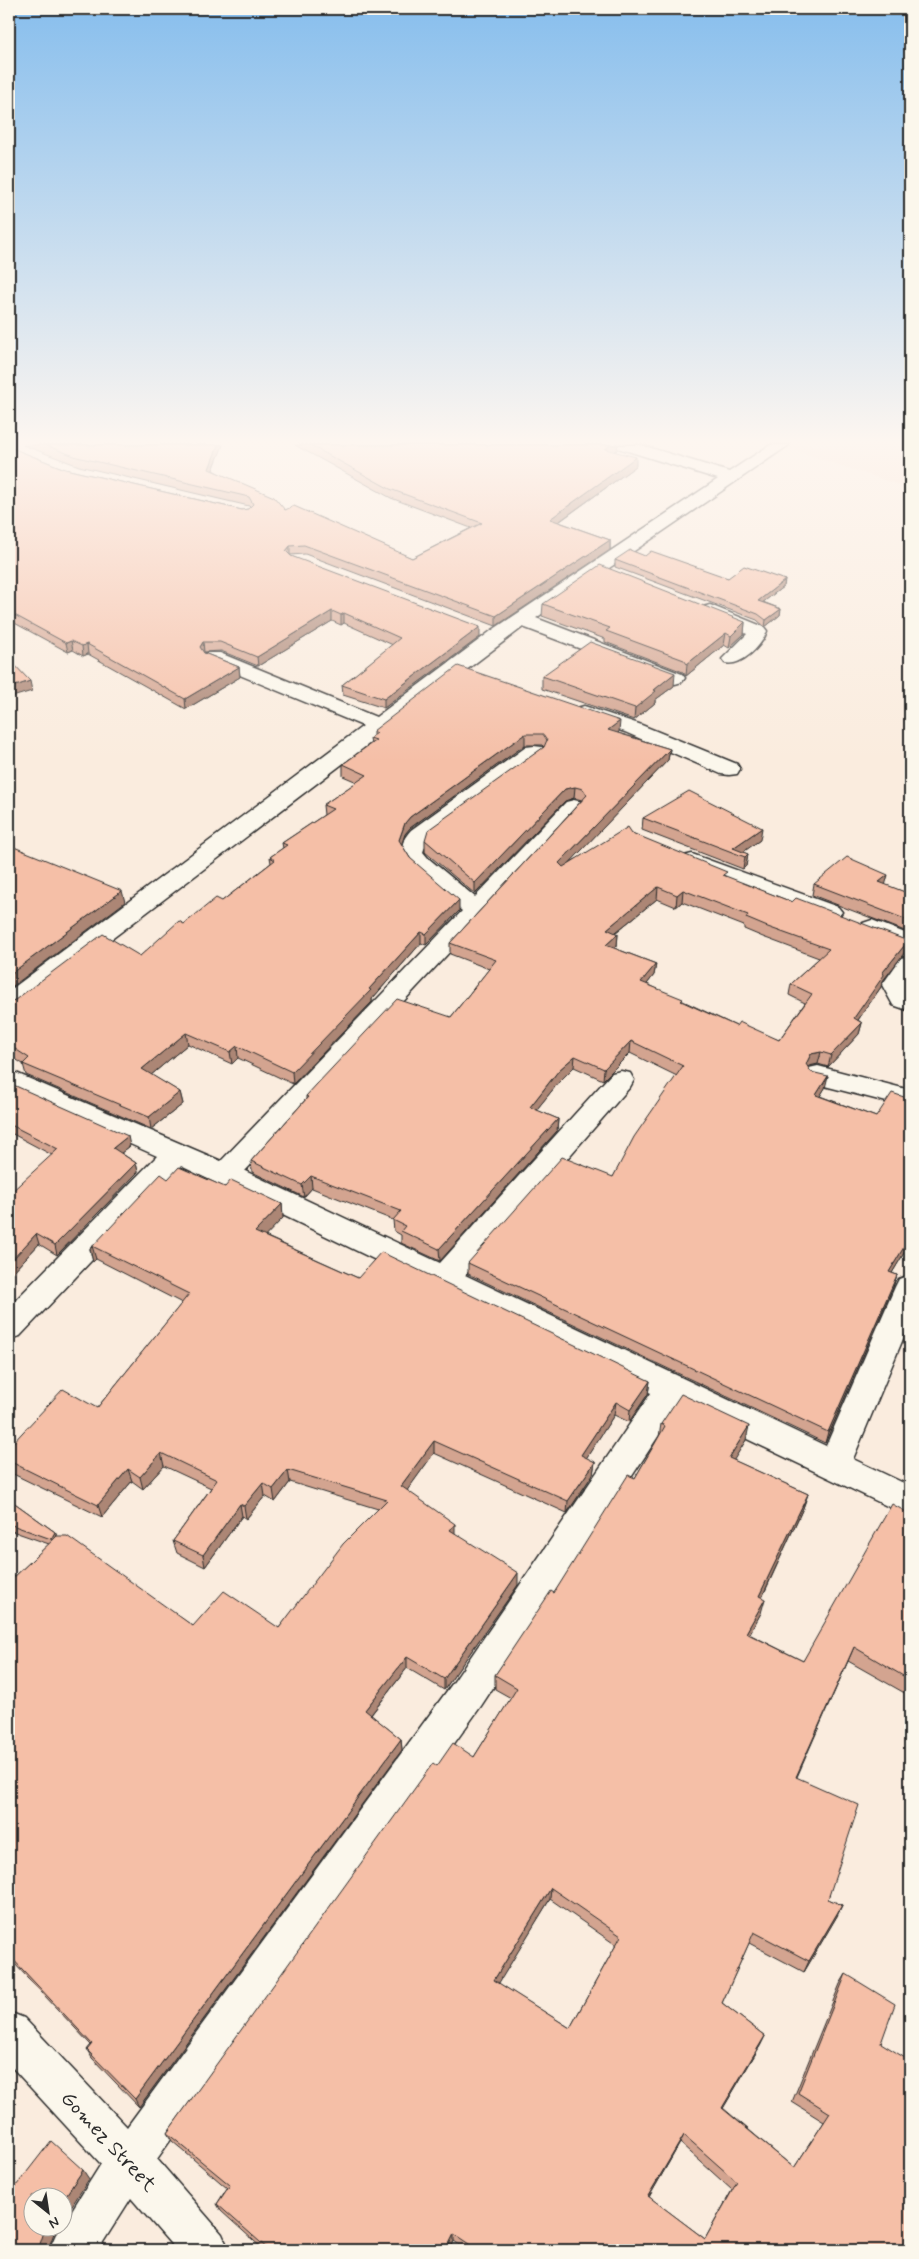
<svg xmlns="http://www.w3.org/2000/svg" width="919" height="2259" viewBox="0 0 919 2259" font-family="Mynerve,sans-serif">
<rect width="100%" height="100%" fill="#faecde"/>
<filter id="ink" filterUnits="userSpaceOnUse"><feTurbulence type="fractalNoise" baseFrequency=".02" numOctaves="2"/><feDisplacementMap in="SourceGraphic" scale="10" xChannelSelector="R" yChannelSelector="G"/><feConvolveMatrix kernelMatrix="1 2 1 2 8 2 1 2 1" color-interpolation-filters="sRGB"/></filter>
<g filter="url(#ink)">
<path fill="#f8dece" d="M 793,445 L 910,445 L 910,487 L 908,488 L 788,448 Z"/>
<g fill="none" stroke-linecap="round" stroke-linejoin="round">
<defs>
<g id="street">
<path d="M 616,445 L 641,445 L 729,472 L 770,445 L 789,445 L 536,618 L 682,674 L 685,678 L 682,682 L 675,684 L 668,682 L 523,627 L 18,1010 L 9,1012 L 9,991 L 363,726 L 206,661 L 203,657 L 206,653 L 220,653 L 376,717 L 491,631 L 718,479 L 618,448 Z"/>
<path d="M 710,605 L 764,627 L 767,631 C 762,646 741,667 725,663 L 722,659 L 747,634 L 703,615 L 701,611 L 703,607 Z"/>
<path d="M 584,706 L 639,724 L 737,764 L 740,769 L 737,774 L 729,775 L 721,774 L 625,732 L 577,716 L 574,712 L 577,708 Z"/>
<path d="M 534,746 L 542,747 L 545,752 L 542,757 L 427,840 L 423,852 L 428,858 L 475,897 L 566,802 L 574,800 L 582,802 L 585,807 L 245,1171 L 440,1263 L 612,1073 L 621,1071 L 630,1073 L 634,1080 L 630,1087 L 465,1275 L 826,1446 L 895,1287 L 899,1279 L 910,1275 L 910,1322 L 853,1459 L 910,1486 L 910,1517 L 678,1406 L 481,1706 L 157,2159 L 222,2234 L 229,2250 L 176,2250 L 131,2198 L 98,2250 L 49,2250 L 56,2234 L 62,2226 L 101,2164 L 9,2064 L 9,2012 L 24,2018 L 127,2127 L 455,1680 L 651,1393 L 181,1166 L 20,1336 L 9,1339 L 9,1307 L 157,1156 L 9,1090 L 9,1070 L 221,1161 L 462,911 L 412,868 L 401,852 C 402,842 404,838 411,830 L 526,747 Z"/>
<path d="M 692,854 L 838,907 L 842,912 L 838,917 L 830,919 L 822,917 L 684,866 L 680,861 L 684,856 Z"/>
<path d="M 872,920 L 910,935 L 910,952 L 863,933 L 860,928 L 863,923 Z"/>
<path d="M 910,956 L 910,982 L 908,985 L 910,990 L 910,1011 L 893,1005 L 882,985 L 901,958 Z"/>
<path d="M 818,1066 L 910,1090 L 910,1108 L 809,1082 L 805,1075 L 809,1068 Z"/>
</g>
</defs>
<use href="#street" stroke="#2b2b2b" stroke-width="3"/>
<use href="#street" fill="#fbf7ec" fill-rule="evenodd"/>
</g>
<g fill="#d3a490" stroke="#2b2b2b" fill-rule="evenodd">
<path d="M 23,445 L 223,445 L 213,470 L 285,510 L 412,558 L 471,528 L 391,498 L 295,445 L 618,445 L 617,450 L 615,451 L 636,466 L 559,522 L 610,540 L 610,550 L 496,626 L 305,554 L 290,555 L 291,556 L 480,637 L 384,708 L 343,695 L 342,685 L 393,645 L 344,623 L 341,625 L 332,621 L 258,666 L 221,651 L 204,652 L 204,653 L 239,667 L 240,677 L 186,709 L 88,654 L 83,656 L 73,650 L 68,652 L 9,620 L 9,447 L 65,469 L 242,510 L 248,509 L 250,507 L 249,506 L 79,466 Z"/>
<path d="M 615,560 L 728,578 L 785,580 L 784,586 L 763,602 L 781,609 L 780,615 L 765,627 L 757,620 L 615,567 Z"/>
<path d="M 543,604 L 745,622 L 744,634 L 729,648 L 724,645 L 686,676 L 683,672 L 605,642 L 605,639 L 542,616 Z"/>
<path d="M 542,676 L 674,686 L 655,700 L 655,703 L 634,720 L 542,689 Z"/>
<path d="M 373,731 L 619,732 L 618,733 L 670,749 L 668,760 L 570,862 L 632,833 L 726,877 L 792,902 L 908,941 L 905,952 L 882,982 L 881,987 L 858,1020 L 862,1023 L 859,1034 L 828,1067 L 818,1064 L 809,1066 L 808,1067 L 811,1072 L 825,1088 L 820,1096 L 876,1117 L 910,1099 L 910,1243 L 892,1273 L 897,1275 L 893,1287 L 825,1443 L 468,1274 L 468,1263 L 613,1177 L 677,1076 L 630,1053 L 603,1080 L 574,1067 L 559,1082 L 536,1110 L 558,1119 L 557,1131 L 440,1261 L 401,1243 L 401,1235 L 394,1231 L 393,1220 L 312,1188 L 304,1197 L 252,1172 L 251,1161 L 306,1099 L 306,1096 L 451,1017 L 489,969 L 450,954 L 450,943 L 582,800 L 574,798 L 565,801 L 475,894 L 425,852 L 425,840 L 544,747 L 542,745 L 525,745 L 410,828 L 405,834 L 402,845 L 410,858 L 459,911 L 426,945 L 421,943 L 372,999 L 372,1002 L 293,1084 L 238,1058 L 232,1064 L 188,1044 L 151,1075 L 180,1092 L 183,1104 L 151,1129 L 26,1075 L 23,1064 L 9,1055 L 9,1002 L 15,1000 L 140,956 L 184,924 L 222,901 L 271,863 L 270,857 L 283,848 L 282,843 L 324,815 L 323,805 L 357,782 L 343,776 L 343,764 L 371,744 L 370,738 L 373,736 ZM 657,899 L 676,907 L 682,902 L 744,926 L 744,929 L 763,937 L 819,958 L 791,984 L 789,995 L 805,1003 L 779,1040 L 736,1026 L 647,984 L 654,975 L 656,964 L 614,948 L 617,946 L 618,934 L 615,933 Z"/>
<path d="M 643,818 L 760,840 L 742,852 L 748,854 L 746,866 L 743,869 L 642,830 Z"/>
<path d="M 814,884 L 885,885 L 910,894 L 910,933 L 812,895 Z"/>
<path d="M 9,1083 L 130,1146 L 121,1153 L 136,1163 L 138,1172 L 57,1255 L 39,1244 L 9,1276 L 52,1155 L 9,1132 Z"/>
<path d="M 168,1179 L 225,1187 L 282,1204 L 283,1218 L 265,1236 L 358,1278 L 650,1381 L 648,1394 L 629,1422 L 614,1415 L 586,1458 L 595,1462 L 593,1474 L 567,1513 L 434,1453 L 407,1490 L 455,1534 L 518,1585 L 444,1690 L 407,1668 L 371,1715 L 401,1739 L 402,1750 L 139,2107 L 92,2058 L 87,2050 L 91,2045 L 12,1961 L 9,1964 L 9,1582 L 49,1544 L 9,1530 L 9,1499 L 55,1532 L 57,1536 L 193,1626 L 279,1628 L 378,1509 L 290,1482 L 275,1502 L 265,1496 L 246,1519 L 242,1516 L 205,1567 L 177,1553 L 173,1541 L 211,1488 L 164,1466 L 143,1489 L 132,1481 L 102,1517 L 9,1472 L 9,1447 L 97,1408 L 182,1303 L 96,1259 L 93,1262 L 90,1249 Z"/>
<path d="M 661,1424 L 746,1440 L 733,1460 L 808,1494 L 803,1508 L 762,1598 L 761,1613 L 749,1634 L 803,1661 L 910,1514 L 910,1696 L 848,1661 L 797,1777 L 828,1899 L 842,1905 L 837,1916 L 804,1972 L 749,1943 L 722,2003 L 765,2036 L 760,2046 L 723,2108 L 794,2168 L 824,2122 L 792,2102 L 840,1984 L 846,1974 L 881,2043 L 910,2250 L 467,2250 L 454,2241 L 450,2250 L 264,2250 L 221,2211 L 217,2204 L 227,2188 L 172,2141 L 167,2133 L 437,1766 L 474,1757 L 511,1698 L 495,1689 L 495,1675 L 554,1593 L 635,1478 L 659,1437 ZM 550,1899 L 616,1945 L 570,2028 L 498,1983 ZM 680,2143 L 732,2190 L 705,2239 L 649,2197 Z"/>
</g>
<g fill="#ac8675" stroke="#2b2b2b">
<path d="M 218,445 L 223,445 L 210,477 L 209,469 Z"/>
<path d="M 611,445 L 618,445 L 617,450 L 605,457 L 605,449 Z"/>
<path d="M 636,457 L 636,466 L 550,528 L 550,519 Z"/>
<path d="M 610,540 L 610,550 L 496,626 L 496,616 Z"/>
<path d="M 290,546 L 290,555 L 287,560 L 286,551 Z"/>
<path d="M 785,580 L 784,586 L 757,607 L 758,601 Z"/>
<path d="M 781,609 L 780,615 L 765,627 L 766,620 Z"/>
<path d="M 332,611 L 332,621 L 258,666 L 257,657 Z"/>
<path d="M 344,613 L 344,623 L 341,625 L 341,615 Z"/>
<path d="M 745,622 L 744,634 L 729,648 L 731,636 Z"/>
<path d="M 480,627 L 480,637 L 384,708 L 384,699 Z"/>
<path d="M 726,633 L 724,645 L 686,676 L 687,664 Z"/>
<path d="M 71,641 L 73,650 L 68,652 L 66,643 Z"/>
<path d="M 203,642 L 204,652 L 201,657 L 200,647 Z"/>
<path d="M 87,644 L 88,654 L 83,656 L 82,646 Z"/>
<path d="M 239,667 L 240,677 L 186,709 L 185,699 Z"/>
<path d="M 675,673 L 674,686 L 655,700 L 655,703 L 634,720 L 635,708 L 654,690 Z"/>
<path d="M 30,681 L 32,691 L 9,698 L 9,688 Z"/>
<path d="M 620,721 L 619,732 L 608,741 L 608,730 Z"/>
<path d="M 525,734 L 525,745 L 410,828 L 405,834 L 399,852 L 399,840 L 405,823 L 410,817 Z"/>
<path d="M 670,749 L 668,760 L 559,874 L 559,863 Z"/>
<path d="M 575,787 L 574,798 L 565,801 L 475,894 L 475,883 L 565,789 Z"/>
<path d="M 762,828 L 760,840 L 739,855 L 733,848 Z"/>
<path d="M 748,854 L 746,866 L 743,869 L 745,857 Z"/>
<path d="M 888,875 L 885,886 L 879,882 Z"/>
<path d="M 658,887 L 657,899 L 606,940 L 607,929 Z"/>
<path d="M 683,890 L 682,902 L 676,907 L 677,895 Z"/>
<path d="M 122,891 L 125,902 L 9,989 L 9,975 Z"/>
<path d="M 459,900 L 459,911 L 426,945 L 426,934 Z"/>
<path d="M 421,932 L 421,943 L 372,999 L 372,1002 L 293,1084 L 292,1072 L 369,989 Z"/>
<path d="M 618,934 L 617,946 L 605,957 L 606,945 Z"/>
<path d="M 908,941 L 905,952 L 882,982 L 881,987 L 851,1030 L 854,1018 L 883,972 Z"/>
<path d="M 656,964 L 654,975 L 640,993 L 641,982 Z"/>
<path d="M 862,1023 L 859,1034 L 828,1067 L 831,1055 Z"/>
<path d="M 186,1033 L 188,1044 L 144,1081 L 142,1069 Z"/>
<path d="M 631,1041 L 630,1053 L 603,1080 L 604,1069 Z"/>
<path d="M 237,1046 L 238,1058 L 232,1064 L 230,1052 Z"/>
<path d="M 821,1052 L 818,1064 L 809,1066 L 803,1076 L 806,1064 L 811,1054 Z"/>
<path d="M 575,1056 L 574,1067 L 559,1082 L 529,1119 L 530,1107 L 559,1070 Z"/>
<path d="M 828,1076 L 825,1088 L 814,1106 L 816,1095 Z"/>
<path d="M 180,1092 L 183,1104 L 151,1129 L 149,1117 Z"/>
<path d="M 558,1119 L 557,1131 L 440,1261 L 439,1249 Z"/>
<path d="M 128,1136 L 130,1146 L 115,1158 L 113,1148 Z"/>
<path d="M 136,1163 L 138,1172 L 57,1255 L 55,1245 Z"/>
<path d="M 311,1176 L 312,1188 L 304,1197 L 302,1185 Z"/>
<path d="M 282,1204 L 283,1218 L 257,1245 L 255,1232 Z"/>
<path d="M 36,1234 L 39,1244 L 9,1276 L 9,1263 Z"/>
<path d="M 910,1237 L 910,1243 L 886,1283 L 889,1272 Z"/>
<path d="M 92,1246 L 96,1259 L 93,1262 L 90,1249 Z"/>
<path d="M 897,1275 L 893,1287 L 825,1443 L 828,1432 Z"/>
<path d="M 650,1381 L 648,1394 L 629,1422 L 630,1410 Z"/>
<path d="M 616,1402 L 614,1415 L 580,1468 L 581,1455 Z"/>
<path d="M 749,1426 L 746,1440 L 726,1473 L 729,1458 Z"/>
<path d="M 434,1441 L 434,1453 L 401,1499 L 400,1487 Z"/>
<path d="M 161,1453 L 164,1466 L 143,1489 L 140,1477 Z"/>
<path d="M 595,1462 L 593,1474 L 567,1513 L 568,1501 Z"/>
<path d="M 128,1469 L 132,1481 L 102,1517 L 98,1505 Z"/>
<path d="M 288,1470 L 290,1482 L 275,1502 L 273,1489 Z"/>
<path d="M 263,1483 L 265,1496 L 246,1519 L 244,1506 Z"/>
<path d="M 808,1494 L 803,1508 L 756,1610 L 759,1596 Z"/>
<path d="M 240,1504 L 242,1516 L 205,1567 L 203,1555 Z"/>
<path d="M 455,1524 L 455,1536 L 450,1530 Z"/>
<path d="M 55,1532 L 58,1538 L 54,1546 L 51,1539 Z"/>
<path d="M 518,1573 L 518,1585 L 444,1690 L 444,1679 Z"/>
<path d="M 765,1599 L 761,1613 L 743,1646 L 746,1633 Z"/>
<path d="M 854,1647 L 848,1661 L 791,1789 L 796,1777 Z"/>
<path d="M 407,1657 L 407,1668 L 366,1721 L 365,1710 Z"/>
<path d="M 401,1739 L 402,1750 L 139,2107 L 135,2099 Z"/>
<path d="M 551,1888 L 550,1899 L 494,1991 L 494,1980 Z"/>
<path d="M 842,1905 L 837,1916 L 804,1972 L 809,1961 Z"/>
<path d="M 9,1957 L 12,1961 L 9,1964 Z"/>
<path d="M 765,2036 L 760,2046 L 718,2117 L 722,2108 Z"/>
<path d="M 684,2135 L 680,2143 L 645,2204 L 648,2196 Z"/>
<path d="M 83,2170 L 89,2179 L 62,2221 L 62,2201 Z"/>
<path d="M 46,2226 L 59,2226 L 54,2233 L 48,2250 L 35,2250 Z"/>
<path d="M 454,2234 L 454,2241 L 450,2250 L 446,2250 Z"/>
</g>
<g fill="#f5bfa7" stroke="#2b2b2b" fill-rule="evenodd">
<path d="M 45,445 L 218,445 L 209,469 L 274,497 L 285,510 L 294,506 L 412,558 L 482,523 L 390,489 L 310,445 L 611,445 L 605,449 L 636,457 L 550,519 L 610,540 L 496,616 L 304,545 L 290,546 L 286,551 L 291,556 L 480,627 L 384,699 L 342,685 L 400,638 L 344,613 L 341,615 L 332,611 L 257,657 L 220,642 L 203,642 L 200,647 L 204,653 L 239,667 L 185,699 L 87,644 L 82,646 L 71,641 L 66,643 L 9,612 L 9,447 L 65,469 L 242,510 L 248,509 L 253,504 L 249,497 L 77,457 Z"/>
<path d="M 630,550 L 645,556 L 651,551 L 728,578 L 744,566 L 785,580 L 758,601 L 781,609 L 766,620 L 758,614 L 615,560 Z"/>
<path d="M 600,565 L 745,622 L 731,636 L 726,633 L 687,664 L 684,660 L 606,631 L 610,628 L 543,604 Z"/>
<path d="M 590,642 L 675,673 L 654,690 L 656,691 L 635,708 L 542,676 Z"/>
<path d="M 9,659 L 30,681 L 9,688 Z"/>
<path d="M 458,666 L 620,721 L 608,730 L 670,749 L 559,863 L 563,867 L 628,827 L 632,833 L 727,872 L 723,875 L 792,902 L 796,898 L 908,941 L 883,972 L 884,975 L 854,1018 L 862,1023 L 831,1055 L 821,1052 L 811,1054 L 806,1064 L 811,1072 L 828,1076 L 816,1095 L 876,1117 L 892,1093 L 910,1099 L 910,1237 L 889,1272 L 897,1275 L 828,1432 L 468,1263 L 562,1157 L 613,1177 L 634,1137 L 683,1066 L 631,1041 L 604,1069 L 575,1056 L 559,1070 L 530,1107 L 558,1119 L 439,1249 L 401,1231 L 405,1226 L 393,1220 L 401,1211 L 311,1176 L 302,1185 L 251,1161 L 308,1097 L 306,1096 L 317,1084 L 397,999 L 451,1017 L 496,960 L 450,943 L 587,795 L 583,789 L 575,787 L 565,789 L 475,883 L 425,840 L 428,830 L 544,747 L 547,740 L 543,734 L 525,734 L 410,817 L 405,823 L 399,840 L 410,858 L 459,900 L 426,934 L 421,932 L 369,989 L 371,990 L 292,1072 L 237,1046 L 230,1052 L 186,1033 L 142,1069 L 180,1092 L 149,1117 L 23,1064 L 29,1058 L 9,1045 L 9,1002 L 15,1000 L 103,934 L 140,956 L 179,921 L 184,924 L 216,898 L 222,901 L 275,860 L 270,857 L 287,845 L 282,843 L 333,809 L 323,805 L 367,775 L 343,764 L 376,740 L 370,738 L 377,733 L 373,731 ZM 658,887 L 677,895 L 683,890 L 748,915 L 746,918 L 765,926 L 829,949 L 791,984 L 812,994 L 779,1040 L 739,1022 L 736,1026 L 681,1001 L 683,999 L 641,982 L 656,964 L 606,945 L 618,934 L 607,929 Z"/>
<path d="M 689,791 L 762,828 L 733,848 L 748,854 L 745,857 L 643,818 Z"/>
<path d="M 9,845 L 122,891 L 9,975 Z"/>
<path d="M 847,857 L 888,875 L 879,882 L 910,894 L 910,921 L 814,884 Z"/>
<path d="M 9,1083 L 128,1136 L 113,1148 L 136,1163 L 55,1245 L 36,1234 L 9,1263 L 9,1194 L 58,1149 L 9,1124 Z"/>
<path d="M 179,1167 L 225,1187 L 231,1180 L 282,1204 L 255,1232 L 358,1278 L 381,1252 L 650,1381 L 630,1410 L 616,1402 L 581,1455 L 595,1462 L 568,1501 L 434,1441 L 400,1487 L 401,1486 L 455,1524 L 450,1530 L 518,1573 L 444,1679 L 407,1657 L 365,1710 L 401,1739 L 135,2099 L 87,2050 L 92,2044 L 9,1955 L 9,1582 L 57,1536 L 67,1536 L 193,1626 L 224,1591 L 279,1628 L 343,1544 L 387,1500 L 288,1470 L 273,1489 L 263,1483 L 244,1506 L 240,1504 L 203,1555 L 173,1541 L 217,1480 L 161,1453 L 140,1477 L 128,1469 L 98,1505 L 9,1461 L 9,1447 L 63,1389 L 97,1408 L 189,1294 L 92,1246 L 90,1249 L 161,1174 L 168,1179 Z"/>
<path d="M 681,1394 L 749,1426 L 729,1458 L 808,1494 L 759,1596 L 765,1599 L 746,1633 L 803,1661 L 892,1504 L 910,1514 L 910,1680 L 854,1647 L 796,1777 L 859,1805 L 828,1899 L 842,1905 L 809,1961 L 754,1932 L 722,2003 L 765,2036 L 722,2108 L 794,2168 L 830,2113 L 798,2093 L 846,1974 L 895,2004 L 881,2043 L 910,2061 L 910,2250 L 478,2250 L 454,2234 L 446,2250 L 269,2250 L 217,2204 L 230,2185 L 167,2133 L 433,1763 L 437,1766 L 453,1743 L 474,1757 L 517,1688 L 495,1675 L 551,1591 L 554,1593 L 628,1475 L 635,1478 L 665,1426 L 661,1424 ZM 551,1888 L 621,1936 L 570,2028 L 494,1980 ZM 684,2135 L 737,2182 L 705,2239 L 648,2196 Z"/>
<path d="M 9,1499 L 55,1532 L 51,1539 L 9,1524 Z"/>
<path d="M 51,2141 L 83,2170 L 62,2201 L 62,2196 L 32,2196 L 32,2226 L 46,2226 L 40,2244 L 35,2250 L 9,2250 L 9,2195 Z"/>
</g>
</g>
<linearGradient id="sky" x2="0" y2="1"><stop stop-color="#87beed"/><stop offset="0.58" stop-color="#fdf6f0"/><stop offset="1" stop-color="#fdf6f0" stop-opacity="0"/></linearGradient>
<rect width="919" height="761" fill="url(#sky)"/>
<g text-anchor="middle" stroke-width="4" stroke-linejoin="round" paint-order="stroke">
<g font-size="21" fill="#2b2b2b" stroke="#fbf7ec">
<text transform="translate(109 2141) rotate(47)" y="7">Gomez Street</text>
</g>
</g>
<rect width="919" height="2259" fill="none" stroke="#fbf7ec" stroke-width="30"/>
<rect x="15" y="15" width="889" height="2229" fill="none" stroke="#2b2b2b" stroke-width="2" filter="url(#ink)"/>
<g transform="translate(48 2212) rotate(150)"><circle r="24" fill="#fbf7ec" stroke="#a8a59f"/>
<path d="M0-4L9 19L0 12L-9 19Z" fill="#2b2b2b"/>
<text y="-8" font-size="14" font-weight="bold" text-anchor="middle" fill="#2b2b2b">N</text>
</g>
</svg>
